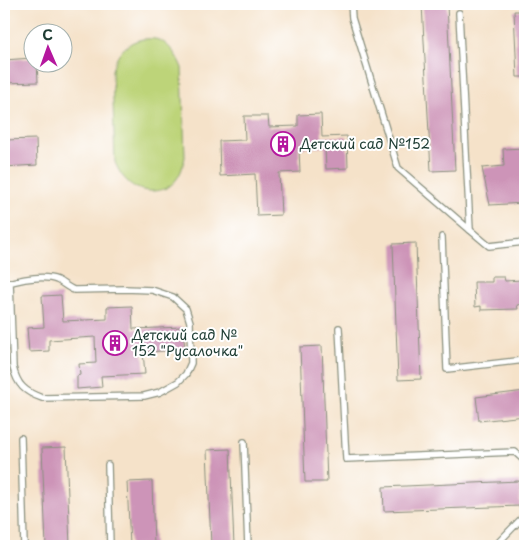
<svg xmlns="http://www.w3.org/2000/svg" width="529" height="550" viewBox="0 0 529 550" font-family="'Playpen Sans',sans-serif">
<rect width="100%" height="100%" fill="#fff"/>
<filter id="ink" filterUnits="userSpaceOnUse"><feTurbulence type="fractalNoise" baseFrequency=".02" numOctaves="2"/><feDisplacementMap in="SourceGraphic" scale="10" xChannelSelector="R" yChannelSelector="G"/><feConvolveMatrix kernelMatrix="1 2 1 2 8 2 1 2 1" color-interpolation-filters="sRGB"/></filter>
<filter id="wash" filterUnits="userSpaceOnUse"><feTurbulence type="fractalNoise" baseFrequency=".0096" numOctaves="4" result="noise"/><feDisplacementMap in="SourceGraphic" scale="20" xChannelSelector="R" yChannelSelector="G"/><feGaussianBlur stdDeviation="1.12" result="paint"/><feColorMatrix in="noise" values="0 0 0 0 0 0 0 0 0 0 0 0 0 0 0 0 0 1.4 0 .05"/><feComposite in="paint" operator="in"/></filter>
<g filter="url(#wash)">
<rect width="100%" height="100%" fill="#f5e2c9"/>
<path fill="#bdd479" stroke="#6e8856" d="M 143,39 C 148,39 154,38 159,40 C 171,45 178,58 182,68 L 185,157 C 183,167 180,178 171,185 C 166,189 159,191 153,191 C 134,192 121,178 115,162 L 112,70 C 117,54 126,42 143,39 Z"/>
<g id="blocks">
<g fill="#cd94b8">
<path d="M 422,4 L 447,4 L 455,170 L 431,171 Z"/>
<path d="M 514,11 L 525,11 L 525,77 L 517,77 Z"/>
<path d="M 32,58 L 32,62 L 37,62 L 38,82 L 4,83 L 4,60 Z"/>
<path d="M 321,114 L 322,137 L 347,136 L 348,168 L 326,169 L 325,147 L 299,148 L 300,172 L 279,173 L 281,215 L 257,216 L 255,174 L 220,176 L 219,141 L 245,140 L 244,116 L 268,116 L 269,127 L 298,126 L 298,115 Z"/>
<path d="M 36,139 L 37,165 L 4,167 L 4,140 Z"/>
<path d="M 525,148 L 525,203 L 490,205 L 482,168 L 504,166 L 503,149 Z"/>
<path d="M 416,243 L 421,379 L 398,380 L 393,244 Z"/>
<path d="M 492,277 L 504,277 L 505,281 L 522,280 L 523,304 L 517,305 L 518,309 L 481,310 L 481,306 L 475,307 L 474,282 L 492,282 Z"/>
<path d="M 61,295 L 63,321 L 107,319 L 107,307 L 132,306 L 133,329 L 183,327 L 185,350 L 143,352 L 145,374 L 101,376 L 102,387 L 77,389 L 77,376 L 80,375 L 79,364 L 96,363 L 95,337 L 49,340 L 49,351 L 29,352 L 27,328 L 44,327 L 42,296 Z"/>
<path d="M 322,346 L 327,482 L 305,482 L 300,347 Z"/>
<path d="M 525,391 L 525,416 L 479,421 L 476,397 Z"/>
<path d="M 66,447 L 70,546 L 46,546 L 42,448 Z"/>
<path d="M 230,449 L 234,546 L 211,546 L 207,450 Z"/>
<path d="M 152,481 L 154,546 L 130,546 L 127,482 Z"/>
<path d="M 519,481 L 520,506 L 384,511 L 383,487 Z"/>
</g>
</g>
</g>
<g filter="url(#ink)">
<use href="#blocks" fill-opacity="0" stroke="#8a907e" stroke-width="1"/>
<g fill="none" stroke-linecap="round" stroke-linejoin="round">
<defs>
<g id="lane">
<path d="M 351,4 L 352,18 L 398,168 L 470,230 L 459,13"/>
<path d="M 470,230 L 489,246 L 525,242"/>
<path d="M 442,237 L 447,369 L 525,360"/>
<path d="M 4,284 C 18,280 43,274 57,280 C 63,283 68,288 74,290 L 125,289 L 152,290 L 173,297 L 186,309 L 190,322 L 191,363 L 186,374 L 178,382 L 160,392 L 144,396 L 42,398 C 25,392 17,385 13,367 L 10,282"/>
<path d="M 339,328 L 346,459 L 515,452 L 525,461"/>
<path d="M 21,438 L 24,546"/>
<path d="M 244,442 L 248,546"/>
<path d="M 108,465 L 110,546"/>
<path d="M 495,546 L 525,515"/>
</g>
</defs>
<use href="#lane" stroke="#8a907e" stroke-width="8"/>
<use href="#lane" stroke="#fff" stroke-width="5.5"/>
</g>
</g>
<defs>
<symbol id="building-ring" viewBox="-11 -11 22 22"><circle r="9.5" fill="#fff" stroke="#b5179e" stroke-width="1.5"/><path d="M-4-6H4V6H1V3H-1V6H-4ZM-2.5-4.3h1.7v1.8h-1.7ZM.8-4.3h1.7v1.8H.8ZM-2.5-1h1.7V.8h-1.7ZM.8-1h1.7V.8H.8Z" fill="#b5179e"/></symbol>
</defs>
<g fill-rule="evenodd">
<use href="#building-ring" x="269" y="130" width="28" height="28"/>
<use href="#building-ring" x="101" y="329" width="28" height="28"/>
</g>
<g text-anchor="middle" stroke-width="4" stroke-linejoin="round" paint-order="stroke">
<g font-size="14" fill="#1f3d34" stroke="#fff" text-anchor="start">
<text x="300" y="149">Детский сад №152</text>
<text x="132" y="340">Детский сад №<tspan x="132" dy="16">152 "Русалочка"</tspan></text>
</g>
</g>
<rect width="529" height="550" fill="none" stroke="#fff" stroke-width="20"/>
<g transform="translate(48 48) rotate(358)"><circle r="24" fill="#ffffff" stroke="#a5b1ae"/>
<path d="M0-4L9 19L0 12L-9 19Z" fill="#b5179e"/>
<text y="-8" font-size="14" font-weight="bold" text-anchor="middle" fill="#1f3d34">С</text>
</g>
</svg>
